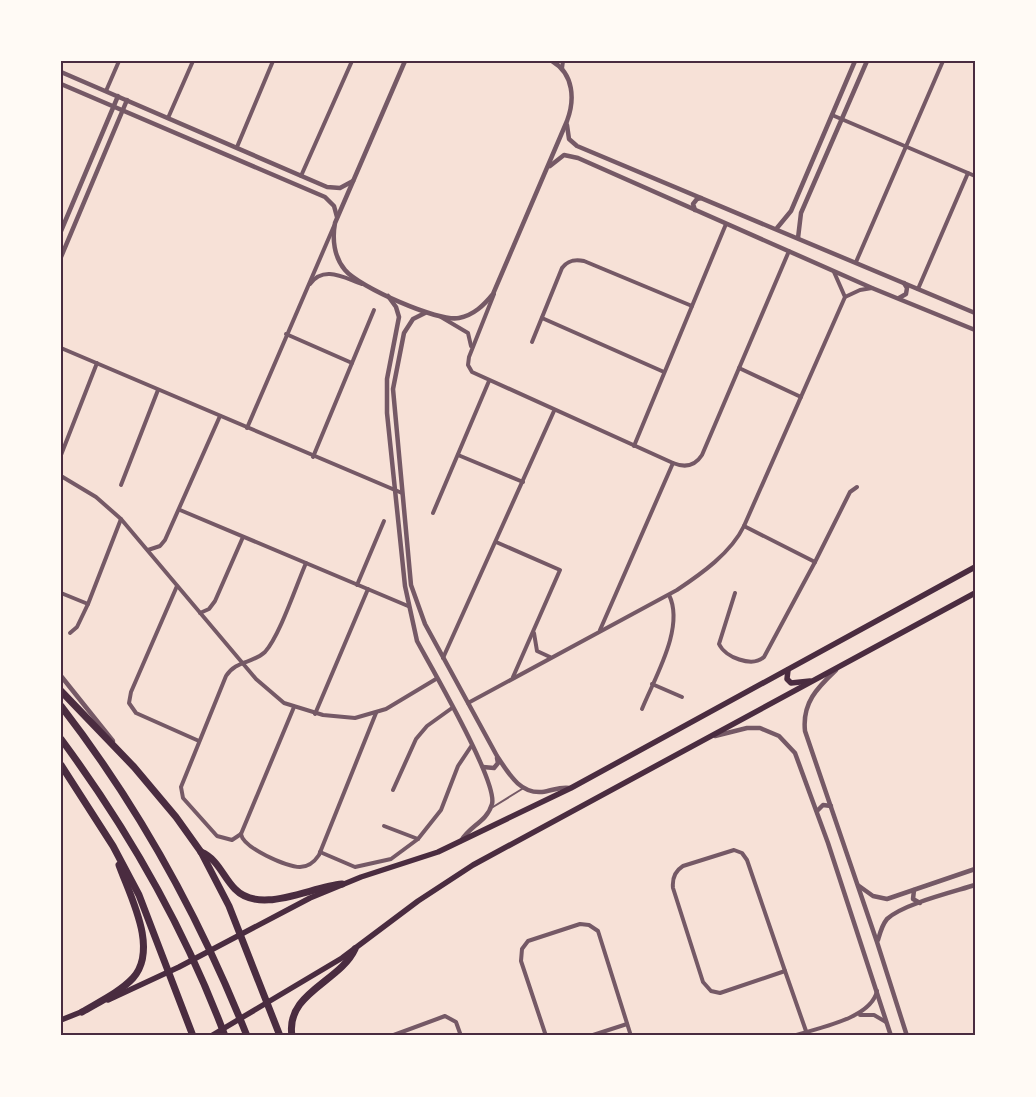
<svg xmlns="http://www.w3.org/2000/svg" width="1036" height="1097" viewBox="0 0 1036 1097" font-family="Manrope,sans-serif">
<rect width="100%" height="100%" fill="#f7e1d7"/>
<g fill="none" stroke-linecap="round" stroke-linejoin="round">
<path stroke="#755966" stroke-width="2" d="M 493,807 L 522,789"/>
<g stroke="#755966" stroke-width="4">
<path d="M 562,69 L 563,61"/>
<path d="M 106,91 L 119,61"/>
<path d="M 832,115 L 975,176"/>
<path d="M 168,118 L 193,61"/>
<path d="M 237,147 L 273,61"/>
<path d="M 301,176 L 352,61"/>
<path d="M 856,262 L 943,61"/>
<path d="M 834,272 L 845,297"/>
<path d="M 310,284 C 324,265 344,278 362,284"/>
<path d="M 918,289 L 968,173"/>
<path d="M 494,294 L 469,357 L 468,365 L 472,372 L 673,463 C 685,468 695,466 702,455 L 789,251"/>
<path d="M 441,317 L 468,333 L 471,346"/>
<path d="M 542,318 L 664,372"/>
<path d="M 286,334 L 352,363"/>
<path d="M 532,342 L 562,268 C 568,260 575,259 584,261 L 692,306"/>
<path d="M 61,348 L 402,493"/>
<path d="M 739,368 L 801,397"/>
<path d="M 247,428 L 334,226"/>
<path d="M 634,446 L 726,224"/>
<path d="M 61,455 L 97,363"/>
<path d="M 458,455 L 523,482"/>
<path d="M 313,457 L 374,310"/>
<path d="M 61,476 L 96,497 L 121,519 L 256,679 L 284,703 L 323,715 L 355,718 L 386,709 L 436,679"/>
<path d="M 121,485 L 158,390"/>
<path d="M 180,510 L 408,606"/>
<path d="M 433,513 L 489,381"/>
<path d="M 744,526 L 815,562"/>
<path d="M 496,542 L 560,570 L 513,677"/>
<path d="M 148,550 L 160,546 L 165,540 L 220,416"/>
<path d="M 357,585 L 384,521"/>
<path d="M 177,586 L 131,692 L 129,703 L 136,713 L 199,741"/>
<path d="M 61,593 L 88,604"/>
<path d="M 735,593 L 719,644 C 725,657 752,668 764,657 L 815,562 L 850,492 L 857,487"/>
<path d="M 200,613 L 209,609 L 215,601 L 243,537"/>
<path d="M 600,630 L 673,463"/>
<path d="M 70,633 L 77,627 L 88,604 L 121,519"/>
<path d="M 534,633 L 537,651 L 550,657"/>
<path d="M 443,658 L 554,411"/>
<path d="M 652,684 L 682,697"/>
<path d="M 468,703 L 677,590 C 701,574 731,553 744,526 L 845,297 L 860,290 L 872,288"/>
<path d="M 642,709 C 655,677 685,627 669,595"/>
<path d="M 315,714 L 368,589"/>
<path d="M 393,790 L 416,739 L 427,726 L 452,708"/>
<path d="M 384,826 L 418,839"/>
<path d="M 241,834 L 232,840 L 217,836 L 183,798 L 181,787 L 226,676 C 236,660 252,664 265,652 C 280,635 296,586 306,563"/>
<path d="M 241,834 C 243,848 287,867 300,867 C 309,867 315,861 319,855 L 376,713"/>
<path d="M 241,834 L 294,707"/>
<path d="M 734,850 L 742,853 L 747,860 L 785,971 L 720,993 L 711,991 L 703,982 L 673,888 C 672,878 675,871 683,866 Z"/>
<path d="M 320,852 L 355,867 L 391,859 L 418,839 L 441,810 L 458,766 L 472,745"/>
<path d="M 785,971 L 806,1031"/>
<path d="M 860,1015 L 874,1015 L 886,1022"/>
<path d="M 391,1036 L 445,1016 L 456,1022 L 461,1036"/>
<path d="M 546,1036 L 521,961 L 522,949 L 528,941 L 580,924 L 589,925 L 598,931 L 631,1036"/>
<path d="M 590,1036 L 627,1024"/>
<path d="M 793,1036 C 817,1028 871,1019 877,991"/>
</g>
<g stroke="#755966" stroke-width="4.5">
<path d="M 405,61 L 335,223 C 332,239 334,257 345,270 C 359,287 438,322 459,318 C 474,315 484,305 493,294 L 567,121 C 575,100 574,74 552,61"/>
<path d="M 61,72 L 327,187 L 340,188 L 353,181"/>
<path d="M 61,84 L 325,197 L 334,206 L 337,217"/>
<path d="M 567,125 L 569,139 L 577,146 L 975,313"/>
<path d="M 550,166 L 564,155 L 578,158 L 872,288 L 975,330"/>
<path d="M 695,210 L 693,204 L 697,199 L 701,198"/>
<path d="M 777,228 L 791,211 L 855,61"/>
<path d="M 61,231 L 118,96"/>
<path d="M 798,238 L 801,213 L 867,61"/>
<path d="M 61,257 L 127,100"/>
<path d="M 388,296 L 396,307 L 399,317 L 387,379 L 387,413 L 405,586 L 417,641 C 431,667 498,782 492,804 C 487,822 469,826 461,841"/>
<path d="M 899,298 L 906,294 L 907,288 L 904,283"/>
<path d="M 425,313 L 413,319 L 404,333 L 393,389 L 411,585 L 425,624 L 497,756 C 508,772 519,794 542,792 C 552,791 560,786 570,788"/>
<path d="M 836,670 C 817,688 802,703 805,731 L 877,942 L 907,1036"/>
<path d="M 61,676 L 113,741"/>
<path d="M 715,736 L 747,728 L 760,728 L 779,736 L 795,753 L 828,843 L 891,1036"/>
<path d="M 483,767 L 494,768 L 498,763 L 497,758"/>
<path d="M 817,811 L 823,805 L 831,806"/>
<path d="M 859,886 L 873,896 L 887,899 L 975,869"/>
<path d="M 914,890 L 913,899 L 920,903"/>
<path d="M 878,940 C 880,933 882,925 887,919 C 903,904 953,892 975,885"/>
</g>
<g stroke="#4a2c40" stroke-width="5.5">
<path d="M 788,670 L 787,679 L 791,683 L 810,681"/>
<path d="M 108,1000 L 179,967 L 310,898 L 361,877 L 438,852 L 571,788 L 975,567"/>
<path d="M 61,1020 L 86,1010"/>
<path d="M 211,1036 L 342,958 L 418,901 L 473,865 L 975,593"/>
</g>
<g stroke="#4a2c40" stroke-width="7">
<path d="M 61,691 L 134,767 L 176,817 L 201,852 L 229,906 L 280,1036"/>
<path d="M 61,706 C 139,807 200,918 247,1036"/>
<path d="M 61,739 C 129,831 185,929 225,1036"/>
<path d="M 61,765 L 113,846 L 139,895 L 193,1036"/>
<path d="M 201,852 C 218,859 223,877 235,889 C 260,915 310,887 342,884"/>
<path d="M 82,1012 C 99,1002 120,992 133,978 C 159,949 130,896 119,865"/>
<path d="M 292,1036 C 285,993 340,982 355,949"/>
</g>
</g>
<rect width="1036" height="1097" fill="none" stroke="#fffaf5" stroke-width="125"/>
<rect x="62" y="62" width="912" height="972" fill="none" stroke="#4a2c40" stroke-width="2"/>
</svg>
